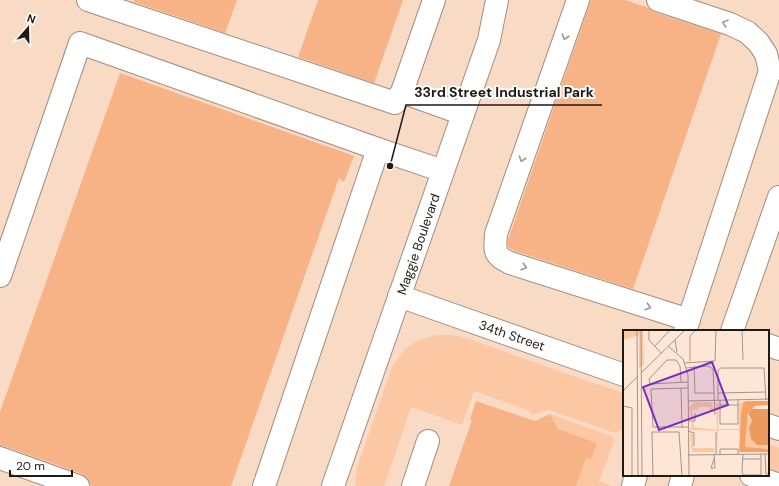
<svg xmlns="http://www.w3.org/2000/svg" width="779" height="486" viewBox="0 0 779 486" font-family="'DM Sans',sans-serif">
<rect width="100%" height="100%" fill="#fee6d6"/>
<path fill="#f8dac5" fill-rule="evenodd" d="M 0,0 L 779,0 L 779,486 L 0,486 ZM 624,331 L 768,331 L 768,475 L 624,475 Z"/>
<g fill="#fcc8a4">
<path d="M 437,335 L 453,335 L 470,339 L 578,378 L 624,393 L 624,432 L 619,430 L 618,433 L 612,432 L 549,410 L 532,415 L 528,410 L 474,391 L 462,425 L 411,407 L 384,486 L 356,486 L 355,481 L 357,468 L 391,370 C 403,348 413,340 437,335 Z"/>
<path d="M 550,414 L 611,436 L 615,440 L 599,481 L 612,486 L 576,486 L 586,458 L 591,459 L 597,443 L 558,429 Z"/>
<path d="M 768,444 L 779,448 L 779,475 L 768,471 Z"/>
</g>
<g fill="#f7b385">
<path d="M 134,0 L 237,0 L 225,33 L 134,2 Z"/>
<path d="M 318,0 L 403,0 L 374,83 L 298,57 Z"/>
<path d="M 591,0 L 625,0 L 649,8 L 654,12 L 721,34 L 633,289 L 515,251 L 508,247 L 508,240 Z"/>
<path d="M 120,73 L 354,156 L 344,182 L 339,178 L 231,486 L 93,486 L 90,485 L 87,478 L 82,474 L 4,446 L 0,446 L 0,412 Z"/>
<path d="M 476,401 L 535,421 L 550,414 L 558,429 L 597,443 L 591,459 L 586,458 L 576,486 L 449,486 L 472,420 L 470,419 Z"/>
</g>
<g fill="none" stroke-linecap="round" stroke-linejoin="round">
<defs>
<g id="minor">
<path d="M 88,0 L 395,103 L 402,92 L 463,114"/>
<path d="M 578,0 L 496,234 C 495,251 493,255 510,263 L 689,320"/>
<path d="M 658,0 L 730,24 L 747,32 L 758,42 L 766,54 L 770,71 L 685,331"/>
<path d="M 402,92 L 434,0"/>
<path d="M 0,276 L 80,43 L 378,149 L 443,171"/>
<path d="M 399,296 L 624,375"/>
<path d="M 732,331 L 779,197"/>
<path d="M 768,345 L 779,349"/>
<path d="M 768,425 L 779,429"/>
<path d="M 0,458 L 78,486"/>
<path d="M 751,475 L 779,485"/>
<path d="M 264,486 L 378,149"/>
<path d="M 333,486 L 489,40 L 497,0"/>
<path d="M 413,486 L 428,441"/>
<path d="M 633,486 L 636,475"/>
<path d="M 680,486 L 683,475"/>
</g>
</defs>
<use href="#minor" stroke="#a18c7d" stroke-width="24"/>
<use href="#minor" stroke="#fff" stroke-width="22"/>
</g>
<defs><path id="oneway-chevron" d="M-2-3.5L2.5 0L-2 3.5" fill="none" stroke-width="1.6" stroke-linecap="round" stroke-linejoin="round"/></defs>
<g stroke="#9b9895">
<use href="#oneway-chevron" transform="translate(725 23) rotate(-161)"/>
<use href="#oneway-chevron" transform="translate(565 37) rotate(109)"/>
<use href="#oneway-chevron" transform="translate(522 159) rotate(109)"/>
<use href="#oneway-chevron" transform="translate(524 267) rotate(18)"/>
<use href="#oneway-chevron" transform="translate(648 307) rotate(18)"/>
</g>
<g text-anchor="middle" stroke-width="4" stroke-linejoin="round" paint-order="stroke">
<g font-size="13" fill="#211914" stroke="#fff">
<text transform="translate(418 244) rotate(-71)" y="5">Maggie Boulevard</text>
<text transform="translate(512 335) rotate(19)" y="5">34th Street</text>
</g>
</g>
<g transform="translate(623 330)">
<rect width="146" height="146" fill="#fee6d6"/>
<path d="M 0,0 L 20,0 L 21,34 L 16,38 L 16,5 L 0,10 ZM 123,71 L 120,73 L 117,104 L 116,100 L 95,100 L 95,123 L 94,101 L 67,100 L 69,92 L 71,92 L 70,97 L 94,100 L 93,74 L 96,72 L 95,99 L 116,99 L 116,73 ZM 72,72 L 89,72 L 91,82 L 86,83 L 87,77 L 75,77 L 75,80 L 69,80 L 71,90 L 68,90 L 66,77 ZM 125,87 L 129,91 L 128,109 L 134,115 L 146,115 L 146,119 L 122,117 ZM 67,104 L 70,104 L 70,118 L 91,118 L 92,122 L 69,122 Z" fill="#fcc8a4"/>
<path d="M 123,71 L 146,71 L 146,75 L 132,76 L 125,83 L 122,117 L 146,119 L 146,122 L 116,122 L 118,85 L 120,73 Z" fill="#f6a267"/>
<path d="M 129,79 L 146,79 L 146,115 L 134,115 L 128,109 L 126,98 L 129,91 L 125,83 Z" fill="#ec9a5e"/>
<path fill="none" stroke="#a69488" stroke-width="1" d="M 14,0 L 15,146M 18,0 L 19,146M 26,0 L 26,10 L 38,23M 119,0 L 120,30M 52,10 L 54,22M 32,16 L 47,0M 45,16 L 60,29 L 65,45 L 66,146M 67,31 L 67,6 L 73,0M 61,33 L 92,31 L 93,0M 71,36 L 72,63 L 91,63M 63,38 L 85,36 L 90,39 L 92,85M 18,43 L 62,0M 58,52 L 57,36 L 53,30 L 44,30 L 26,49 L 27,54 L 65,52M 58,58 L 59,98M 65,58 L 28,59 L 30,97 L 65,97M 0,61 L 15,46M 95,63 L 143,62M 95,70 L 95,40 L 98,38 L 141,38 L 143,70M 97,70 L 97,94 L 115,94 L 115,70M 65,71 L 146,69M 97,75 L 115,75M 0,76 L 9,78 L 9,146M 65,91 L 72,91 L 72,83M 65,101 L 71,103 L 71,116M 93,102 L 93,124M 91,124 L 92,138 L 88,138 L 91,129M 97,124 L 97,119 L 115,119 L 115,124M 120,124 L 119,143 L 121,145 L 138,145 L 138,124M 142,124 L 143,144 L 146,144M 65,125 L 146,124M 119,129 L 138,129M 30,146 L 29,102 L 56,102 L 59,146"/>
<path fill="#7b2cbf" fill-opacity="0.15" stroke="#7b2cbf" stroke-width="2" d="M 89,32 L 105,75 L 36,100 L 20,57 Z"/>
<rect width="146" height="146" fill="none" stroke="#211914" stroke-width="2"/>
</g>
<path fill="none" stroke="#211914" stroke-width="1.5" d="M390 166L406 105H602"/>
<circle fill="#211914" stroke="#fff" stroke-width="1.5" cx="390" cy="166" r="4"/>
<g font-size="14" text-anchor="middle" font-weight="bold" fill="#211914" stroke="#fff" stroke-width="4" stroke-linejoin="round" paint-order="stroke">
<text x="504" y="97">33rd Street Industrial Park</text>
</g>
<g transform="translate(28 28) rotate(20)" stroke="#ffffff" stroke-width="3" paint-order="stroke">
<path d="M0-3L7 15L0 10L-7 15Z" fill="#211914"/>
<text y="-6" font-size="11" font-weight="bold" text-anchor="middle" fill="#211914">N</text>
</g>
<path d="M10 470v6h62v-6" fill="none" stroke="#211914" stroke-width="2"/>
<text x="16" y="470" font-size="12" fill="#211914" stroke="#ffffff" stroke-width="3" paint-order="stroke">20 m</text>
</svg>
